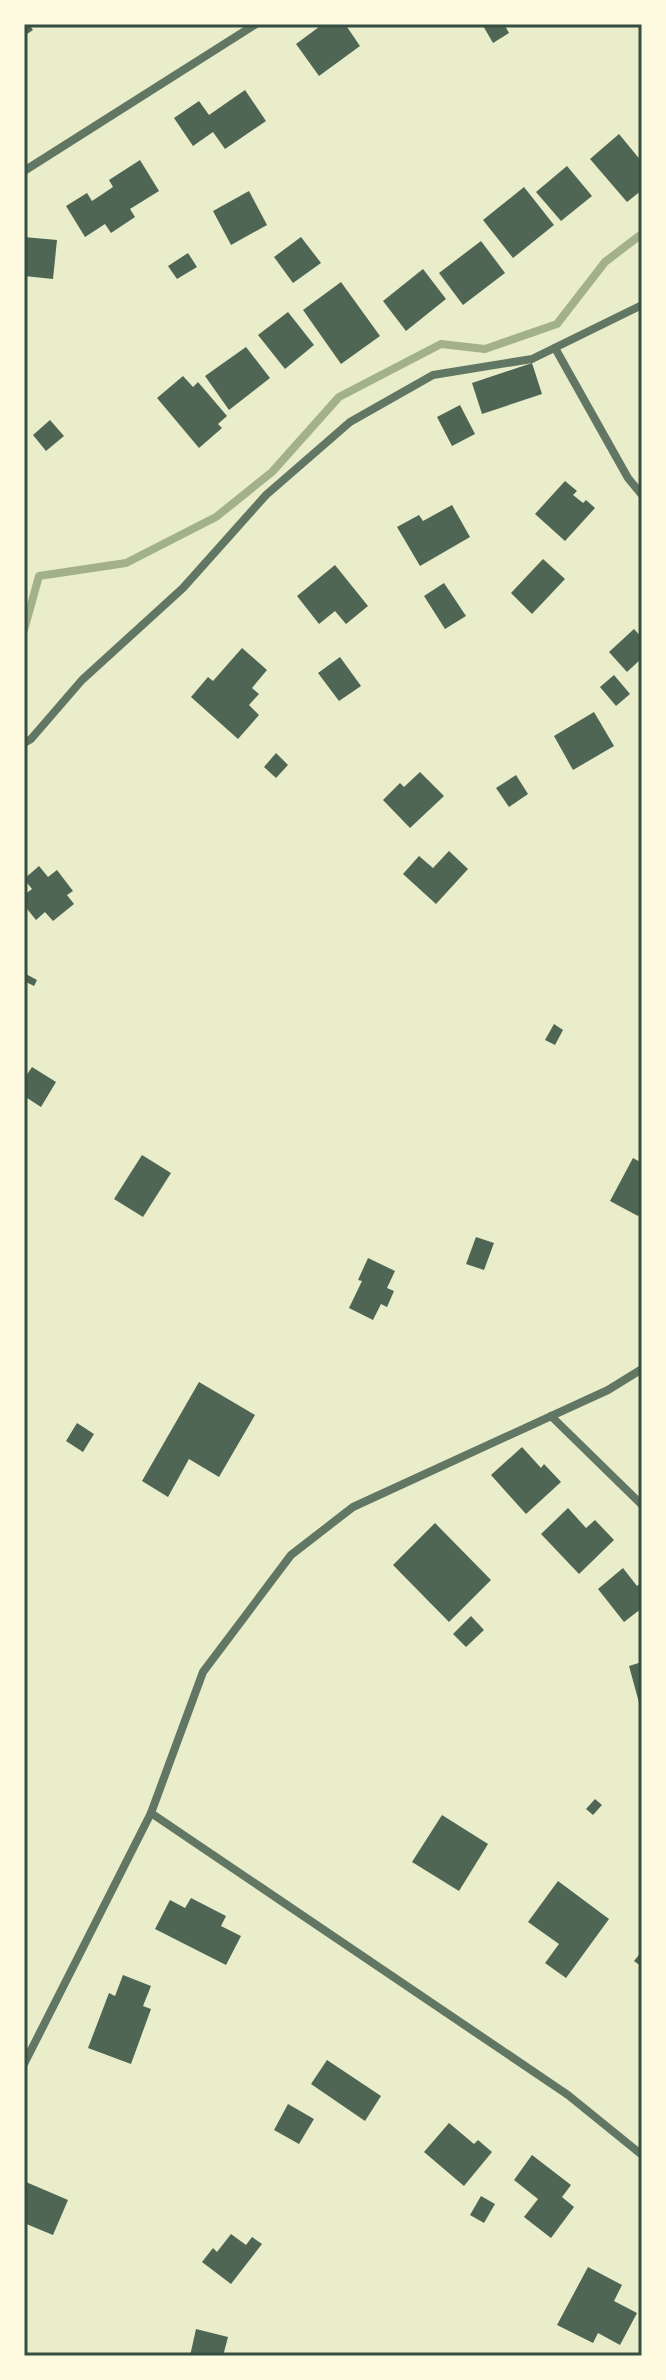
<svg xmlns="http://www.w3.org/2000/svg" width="666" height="2380" viewBox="0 0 666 2380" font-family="'Asap Condensed',sans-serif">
<rect width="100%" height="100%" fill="#e9edc9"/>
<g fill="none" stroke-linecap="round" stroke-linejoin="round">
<path stroke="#a3b18a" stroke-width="8" d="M 24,630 L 39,576 L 126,563 L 216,517 L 272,472 L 339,397 L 441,344 L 485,349 L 557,324 L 605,262 L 639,236 L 642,237"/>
</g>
<g fill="#4f6655">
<path d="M 24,24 L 29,24 L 33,30 L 24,36 Z"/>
<path d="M 323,24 L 345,24 L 360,46 L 319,76 L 296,44 Z"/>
<path d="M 482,24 L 504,24 L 509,33 L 493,43 Z"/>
<path d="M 245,90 L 266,121 L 225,149 L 213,132 L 193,146 L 174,118 L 199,101 L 209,115 Z"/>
<path d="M 619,134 L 642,162 L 642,190 L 627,202 L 590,159 Z"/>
<path d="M 140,160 L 159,191 L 130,209 L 135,217 L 111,233 L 105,224 L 85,237 L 66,206 L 87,193 L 92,201 L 113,187 L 109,180 Z"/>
<path d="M 567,166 L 592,196 L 561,221 L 536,192 Z"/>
<path d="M 524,187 L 554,225 L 513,258 L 483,220 Z"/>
<path d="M 249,191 L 267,225 L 231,245 L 213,211 Z"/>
<path d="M 24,237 L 57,240 L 53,279 L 24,276 Z"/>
<path d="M 301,237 L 321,263 L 293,283 L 274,257 Z"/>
<path d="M 481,241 L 505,273 L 463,305 L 439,273 Z"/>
<path d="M 188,253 L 197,267 L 177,279 L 168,266 Z"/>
<path d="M 423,269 L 446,299 L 406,331 L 383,301 Z"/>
<path d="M 341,282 L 380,336 L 341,364 L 303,310 Z"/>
<path d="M 288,312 L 314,345 L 285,369 L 258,335 Z"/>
<path d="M 246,347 L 270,378 L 229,410 L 205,376 Z"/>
<path d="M 532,363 L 542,394 L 482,414 L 472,383 Z"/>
<path d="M 183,376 L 193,387 L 198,382 L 227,416 L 218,424 L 222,428 L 199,448 L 157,398 Z"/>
<path d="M 460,405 L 475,434 L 452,446 L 437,417 Z"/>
<path d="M 50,420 L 64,436 L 46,451 L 33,435 Z"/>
<path d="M 565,481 L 577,491 L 573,495 L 583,503 L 586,500 L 595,508 L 565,541 L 535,514 Z"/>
<path d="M 452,505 L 470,537 L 420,566 L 397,527 L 419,515 L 423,521 Z"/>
<path d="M 543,559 L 565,579 L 532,614 L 511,593 Z"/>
<path d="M 335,565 L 368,606 L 346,624 L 335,611 L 319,624 L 297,596 Z"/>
<path d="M 444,583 L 466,616 L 445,629 L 424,596 Z"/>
<path d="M 634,629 L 642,638 L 642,658 L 627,672 L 609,652 Z"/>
<path d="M 242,648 L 267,670 L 252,688 L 259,694 L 249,705 L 259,715 L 238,739 L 191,697 L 208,677 L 213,681 Z"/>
<path d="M 340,657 L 361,686 L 339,701 L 318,673 Z"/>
<path d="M 614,675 L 630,694 L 616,706 L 600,687 Z"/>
<path d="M 594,712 L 614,746 L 573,770 L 554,736 Z"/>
<path d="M 276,753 L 288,765 L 276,778 L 264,767 Z"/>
<path d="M 420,772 L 444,796 L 410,828 L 383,800 L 400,783 L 404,787 Z"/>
<path d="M 516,775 L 528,794 L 509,807 L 496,788 Z"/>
<path d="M 449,851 L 468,869 L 436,904 L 403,874 L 419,856 L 433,868 Z"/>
<path d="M 39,866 L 48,877 L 57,870 L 73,891 L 67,895 L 74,904 L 53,921 L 45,912 L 36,920 L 24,905 L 24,895 L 32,889 L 24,879 Z"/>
<path d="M 24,973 L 37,980 L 34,986 L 24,981 Z"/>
<path d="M 554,1024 L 563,1030 L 555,1045 L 545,1040 Z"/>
<path d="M 32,1067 L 56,1082 L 41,1107 L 24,1096 L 24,1079 Z"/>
<path d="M 142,1155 L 171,1173 L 143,1217 L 114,1199 Z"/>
<path d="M 633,1158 L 642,1163 L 642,1209 L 638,1216 L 610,1201 Z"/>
<path d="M 476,1237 L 494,1243 L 484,1270 L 466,1264 Z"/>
<path d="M 368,1258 L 395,1271 L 387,1288 L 394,1291 L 387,1307 L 381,1304 L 373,1320 L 349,1308 L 362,1281 L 358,1280 Z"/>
<path d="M 199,1382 L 255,1415 L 219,1477 L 189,1459 L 168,1497 L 142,1481 Z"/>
<path d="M 77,1423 L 94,1434 L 83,1452 L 66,1441 Z"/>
<path d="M 522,1447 L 541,1468 L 544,1464 L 561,1482 L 526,1514 L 491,1475 Z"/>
<path d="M 568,1508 L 586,1528 L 595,1520 L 614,1540 L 579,1574 L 541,1534 Z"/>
<path d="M 435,1523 L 491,1580 L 449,1622 L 393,1565 Z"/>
<path d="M 623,1568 L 637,1586 L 642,1582 L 642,1608 L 624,1622 L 598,1589 Z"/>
<path d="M 471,1616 L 484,1630 L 466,1647 L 453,1634 Z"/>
<path d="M 642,1662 L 642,1709 L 641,1710 L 629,1666 Z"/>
<path d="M 595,1799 L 602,1805 L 593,1815 L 586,1809 Z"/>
<path d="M 442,1815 L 488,1844 L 459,1891 L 412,1862 Z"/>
<path d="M 558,1881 L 609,1919 L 566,1978 L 545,1963 L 559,1944 L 528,1922 Z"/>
<path d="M 191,1898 L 226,1916 L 221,1926 L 241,1936 L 226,1965 L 155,1929 L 170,1900 L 185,1908 Z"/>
<path d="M 642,1951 L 642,1967 L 634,1961 Z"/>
<path d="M 123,1975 L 151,1986 L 143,2006 L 151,2009 L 131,2064 L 88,2048 L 109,1993 L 115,1996 Z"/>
<path d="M 327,2060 L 381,2096 L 365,2121 L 311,2084 Z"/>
<path d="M 288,2104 L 314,2119 L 299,2144 L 274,2130 Z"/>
<path d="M 449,2123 L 474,2144 L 478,2140 L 492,2152 L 464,2186 L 424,2152 Z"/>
<path d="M 532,2155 L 571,2185 L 562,2197 L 574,2207 L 551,2238 L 524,2217 L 538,2199 L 514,2180 Z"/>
<path d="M 26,2182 L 68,2200 L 53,2235 L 24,2223 Z"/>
<path d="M 481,2196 L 495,2204 L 484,2223 L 470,2215 Z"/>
<path d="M 231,2234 L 246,2245 L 252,2237 L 262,2244 L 231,2284 L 202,2262 L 213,2248 L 217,2252 Z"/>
<path d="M 588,2267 L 622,2285 L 614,2301 L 637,2313 L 620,2345 L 598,2333 L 593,2343 L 557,2325 Z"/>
<path d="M 196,2329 L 228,2337 L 223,2356 L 190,2356 Z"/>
</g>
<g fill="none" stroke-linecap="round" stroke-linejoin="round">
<g stroke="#617663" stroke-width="8">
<path d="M 24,171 L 256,24"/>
<path d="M 555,348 L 628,478 L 642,495"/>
<path d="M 24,743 L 31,739 L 82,680 L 183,588 L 266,495 L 350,422 L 433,375 L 532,359 L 642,305"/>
<path d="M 551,1416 L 642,1505"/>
<path d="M 151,1813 L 568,2095 L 642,2155"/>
<path d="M 24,2064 L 151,1813 L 203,1672 L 291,1555 L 353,1507 L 608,1390 L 642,1369"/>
</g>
</g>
<rect width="666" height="2380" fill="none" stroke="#fefae0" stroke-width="52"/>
<rect x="26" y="26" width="614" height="2328" fill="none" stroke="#344e41" stroke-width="3"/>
</svg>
